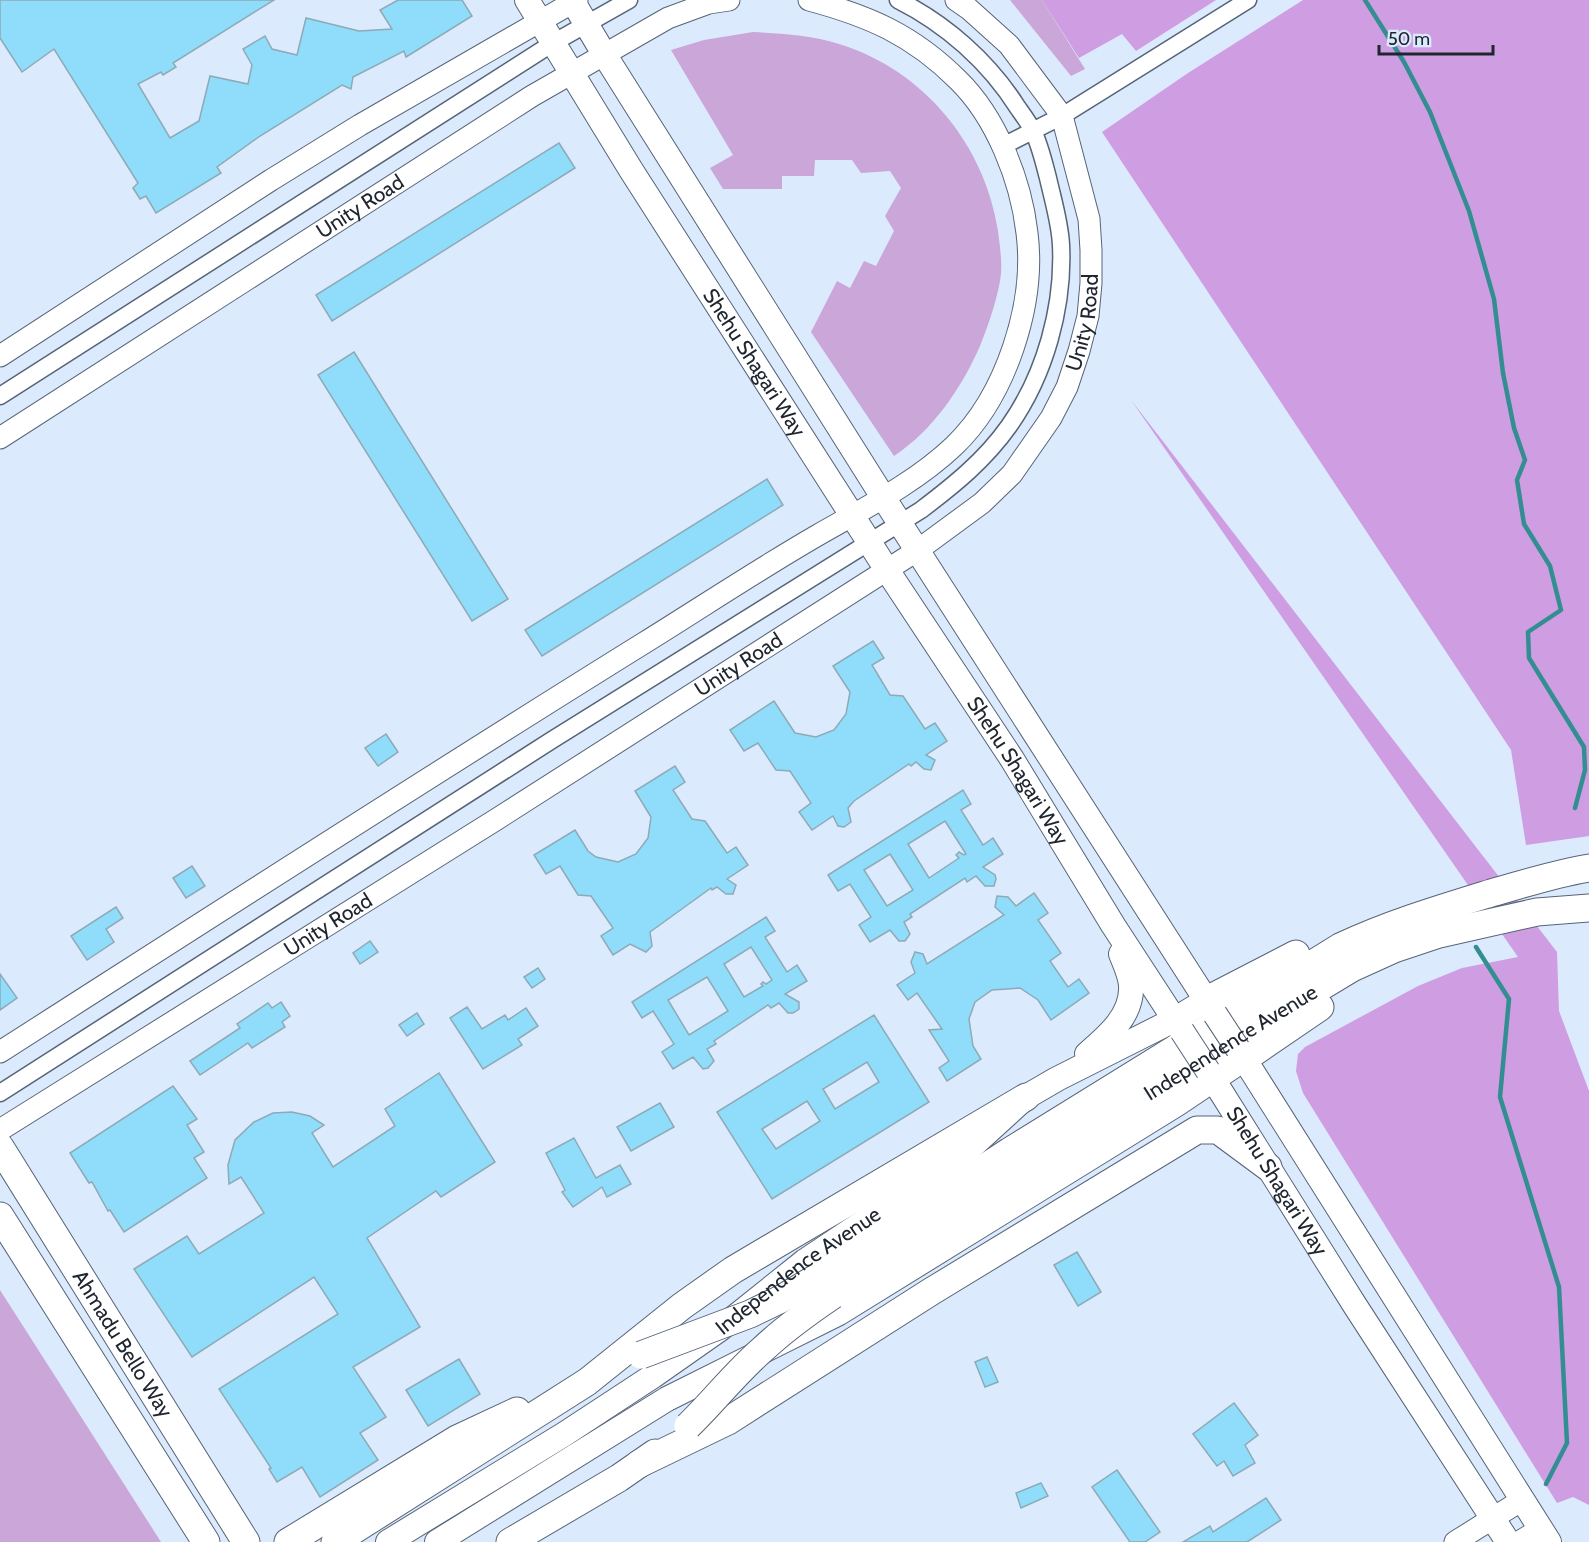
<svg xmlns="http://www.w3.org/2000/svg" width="1589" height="1542" viewBox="0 0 1589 1542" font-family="Cabin,sans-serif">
<rect width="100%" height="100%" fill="#dceafd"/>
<g fill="#caa6d9">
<path d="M 1010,0 L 1042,0 L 1085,69 L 1071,76 Z"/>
<path d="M 753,32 C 782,34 811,35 839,44 C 924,70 985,145 998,231 C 1000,248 1003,265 1000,281 C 996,303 988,326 980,346 C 961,389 933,430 894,456 L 811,332 L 837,281 L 850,288 L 864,261 L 876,266 L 894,231 L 885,216 L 901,188 L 890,171 L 861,173 L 852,160 L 815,160 L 814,176 L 782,176 L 782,189 L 723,189 L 710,168 L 733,155 L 671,50 L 704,40 Z"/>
<path d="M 0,1290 L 161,1542 L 0,1542 Z"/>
</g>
<g fill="#ce9de2">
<path d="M 1042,0 L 1216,0 L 1136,51 L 1122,34 L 1079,58 Z"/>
<path d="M 1303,0 L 1589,0 L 1589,836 L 1526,845 L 1511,750 L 1102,132 L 1188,73 Z"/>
<path d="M 1131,400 L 1557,952 L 1559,1011 L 1589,1091 L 1589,1505 L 1573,1497 L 1557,1503 L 1303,1093 L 1296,1071 L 1298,1054 L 1305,1047 L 1418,986 L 1462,968 L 1518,957 Z"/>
</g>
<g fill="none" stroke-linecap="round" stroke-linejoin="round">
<g stroke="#328e90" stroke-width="4.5">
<path d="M 1365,0 L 1404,62 L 1430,112 L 1469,211 L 1494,299 L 1503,373 L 1514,428 L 1525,460 L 1517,480 L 1524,524 L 1550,566 L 1561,610 L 1528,632 L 1529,658 L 1584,747 L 1585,770 L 1575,808"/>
<path d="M 1476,947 L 1509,999 L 1500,1097 L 1559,1287 L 1567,1443 L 1546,1484"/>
</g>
</g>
<g fill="#8fddfb" stroke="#8daab6" stroke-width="1.5" fill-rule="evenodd">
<path d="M 0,0 L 274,0 L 173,63 L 176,67 L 163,75 L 161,72 L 138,84 L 170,138 L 199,121 L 210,76 L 248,84 L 252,65 L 243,49 L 265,36 L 272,49 L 297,55 L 306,18 L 359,31 L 392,29 L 380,10 L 398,0 L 462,0 L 472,16 L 406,57 L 404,51 L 353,77 L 351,89 L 342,85 L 260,136 L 217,167 L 221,173 L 156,213 L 146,196 L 140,199 L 133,188 L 138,183 L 54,49 L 22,72 L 0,38 Z"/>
<path d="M 559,143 L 575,168 L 332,321 L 316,295 Z"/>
<path d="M 354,352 L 508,599 L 472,621 L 318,375 Z"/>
<path d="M 767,479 L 783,505 L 542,656 L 525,630 Z"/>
<path d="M 873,641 L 884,658 L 872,665 L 890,695 L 903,696 L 925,729 L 935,723 L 947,741 L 926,755 L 935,760 L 931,770 L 924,769 L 916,762 L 911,766 L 909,764 L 854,801 L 848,808 L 851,822 L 844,827 L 838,826 L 833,816 L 812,830 L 799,812 L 811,803 L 790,771 L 776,770 L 758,743 L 744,751 L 730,730 L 774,701 L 795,733 L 816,737 L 834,730 L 846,714 L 850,692 L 833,666 Z"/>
<path d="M 386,734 L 398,752 L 378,766 L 365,748 Z"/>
<path d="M 675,766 L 685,782 L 673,790 L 692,819 L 705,821 L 727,853 L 736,847 L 748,865 L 727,879 L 736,885 L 733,894 L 726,894 L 717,887 L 712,890 L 711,888 L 650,932 L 652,946 L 646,952 L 630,944 L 613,955 L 601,936 L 613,928 L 591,896 L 578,895 L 560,866 L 546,874 L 534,855 L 575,830 L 588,851 L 596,857 L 618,862 L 636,854 L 648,838 L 651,817 L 635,791 Z"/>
<path d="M 963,790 L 971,804 L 961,810 L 983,845 L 993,838 L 1003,854 L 983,867 L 995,875 L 996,879 L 994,886 L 985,886 L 976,876 L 967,882 L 965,878 L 910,914 L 912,917 L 904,922 L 910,934 L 905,941 L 899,941 L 890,930 L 870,942 L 859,925 L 871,917 L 850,884 L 838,891 L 828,875 ZM 945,821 L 966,854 L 964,855 L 959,852 L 956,855 L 959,858 L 929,878 L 908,844 ZM 890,854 L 913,890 L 887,906 L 864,870 Z"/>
<path d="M 192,866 L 205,886 L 186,898 L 173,878 Z"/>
<path d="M 1034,893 L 1048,913 L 1038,920 L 1061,953 L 1050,961 L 1068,987 L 1079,979 L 1089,993 L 1051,1020 L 1038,1000 L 1020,988 L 992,990 L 975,1002 L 969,1019 L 973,1046 L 981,1059 L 947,1081 L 939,1068 L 949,1061 L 929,1030 L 942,1029 L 917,993 L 908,1000 L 897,985 L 915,973 L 911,962 L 915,952 L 923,954 L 927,964 L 1004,915 L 995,907 L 997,896 L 1008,897 L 1016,906 Z"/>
<path d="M 116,907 L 123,918 L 106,929 L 114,942 L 87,960 L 71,936 Z"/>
<path d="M 766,917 L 775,931 L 765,937 L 787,972 L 797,965 L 807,981 L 785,994 L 799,1002 L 799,1009 L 793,1013 L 788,1013 L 779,1003 L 771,1008 L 768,1005 L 714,1041 L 716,1044 L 707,1049 L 714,1061 L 708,1068 L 703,1069 L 693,1057 L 673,1069 L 662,1052 L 674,1044 L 653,1011 L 642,1018 L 632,1002 ZM 751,947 L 772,980 L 766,984 L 763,982 L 761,984 L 763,986 L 744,997 L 724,964 ZM 707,977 L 728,1011 L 689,1035 L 668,1000 Z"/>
<path d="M 370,941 L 378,952 L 360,964 L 353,953 Z"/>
<path d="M 538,968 L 545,979 L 532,988 L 524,977 Z"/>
<path d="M 0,974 L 17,998 L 0,1010 Z"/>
<path d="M 281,1002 L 290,1016 L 282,1022 L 285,1027 L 252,1048 L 248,1043 L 200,1075 L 190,1061 L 240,1028 L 237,1024 L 268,1003 L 272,1008 Z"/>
<path d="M 467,1007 L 482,1029 L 505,1015 L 508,1020 L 526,1008 L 538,1026 L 518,1039 L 522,1045 L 483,1069 L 450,1018 Z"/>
<path d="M 417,1013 L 424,1024 L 407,1036 L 399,1025 Z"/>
<path d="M 874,1015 L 929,1102 L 772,1199 L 717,1112 ZM 867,1062 L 879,1082 L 835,1109 L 823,1089 ZM 807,1101 L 820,1121 L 776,1149 L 762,1129 Z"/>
<path d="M 439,1073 L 495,1162 L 441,1197 L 436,1191 L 367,1238 L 420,1327 L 353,1367 L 386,1417 L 360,1433 L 378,1460 L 320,1497 L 302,1467 L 277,1482 L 269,1469 L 271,1468 L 219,1389 L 338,1314 L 314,1277 L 192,1357 L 134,1269 L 187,1236 L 199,1254 L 264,1213 L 241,1177 L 229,1184 L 228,1165 L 235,1140 L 254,1122 L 273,1113 L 292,1112 L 310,1116 L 324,1125 L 312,1133 L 333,1167 L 395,1126 L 385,1109 Z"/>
<path d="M 173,1086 L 197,1119 L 187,1125 L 204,1152 L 194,1158 L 207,1178 L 124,1232 L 110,1210 L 108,1211 L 92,1182 L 89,1183 L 70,1153 Z"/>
<path d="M 660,1103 L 674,1127 L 631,1151 L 617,1127 Z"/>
<path d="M 574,1138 L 596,1178 L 620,1165 L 631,1184 L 607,1197 L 602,1187 L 573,1207 L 562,1192 L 565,1190 L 546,1153 Z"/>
<path d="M 1077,1252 L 1101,1292 L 1078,1306 L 1054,1265 Z"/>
<path d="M 987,1357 L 998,1382 L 985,1387 L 975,1362 Z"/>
<path d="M 459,1359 L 480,1394 L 428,1426 L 406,1390 Z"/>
<path d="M 1234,1403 L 1258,1435 L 1245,1445 L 1255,1463 L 1233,1476 L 1224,1461 L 1217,1466 L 1193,1434 Z"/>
<path d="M 1117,1470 L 1160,1532 L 1145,1542 L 1130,1542 L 1092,1487 Z"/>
<path d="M 1041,1483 L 1048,1496 L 1021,1508 L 1016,1493 Z"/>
<path d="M 1266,1498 L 1281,1520 L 1247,1542 L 1183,1542 L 1210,1526 L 1213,1532 Z"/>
</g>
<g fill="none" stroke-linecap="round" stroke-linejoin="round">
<defs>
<g id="minor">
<path d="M 1003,146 L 1062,116 L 1248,0"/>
<path d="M 0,396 L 553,43 L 629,0"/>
<path d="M 0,1093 L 552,740 L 921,510 C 954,485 985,460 1009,426 C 1045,375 1064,307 1061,245 C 1060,223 1053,200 1048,178 C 1044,163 1040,145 1033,131 C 1029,123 1023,115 1018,108 C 989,62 946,24 898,0"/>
</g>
<g id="tertiary">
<path d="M 0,356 L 271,180 L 360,125 L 577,0"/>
<path id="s1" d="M 0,438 L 532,96 L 668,18 L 709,3 L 729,0"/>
<path d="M 0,1052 C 214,915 428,777 644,643 C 702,607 759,569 818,535 C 865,508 915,483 954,446 C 1006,396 1036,304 1027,233 C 1021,180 996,117 958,80 C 913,35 869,16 809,0"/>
<path id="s2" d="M 0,1130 L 497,819 L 918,550 L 982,503 L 1012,474 L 1051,418 L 1067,387 L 1079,351 L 1088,316 L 1091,283 L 1091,250 L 1089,219 L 1062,116 L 1009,45 L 969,9 L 956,0"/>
<path d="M 1455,1542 L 1522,1500"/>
<path d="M 1519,1542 L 1540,1529"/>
</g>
<g id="secondary">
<path id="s3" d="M 527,0 L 631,170 L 887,570 L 1012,759 L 1113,925 L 1182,1031"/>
<path d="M 572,0 L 604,54 L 883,497 L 1215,1014"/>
<path d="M 1238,1049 L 1549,1542"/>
<path d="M 1087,1054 C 1108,1036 1133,1015 1131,985 C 1130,974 1125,964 1121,954"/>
<path id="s4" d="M 1208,1071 L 1354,1304 L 1508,1542"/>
<path id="s5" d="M 388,1542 L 563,1435 L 653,1376 L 720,1329 L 805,1261 L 958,1159 L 1026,1097 L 1057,1079 L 1174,1020 L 1205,1001"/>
<path d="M 437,1542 L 667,1399 L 839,1313 L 1177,1104 L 1244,1059"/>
</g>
<g id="primary">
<path d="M 1205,1001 L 1296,954"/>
<path d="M 1244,1059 L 1320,1007"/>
<path id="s6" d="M 0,1147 L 246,1542"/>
<path d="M 0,1216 L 206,1542"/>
<path d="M 816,1278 L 1010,1151 L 1340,947 C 1389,924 1439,909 1491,893 C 1524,884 1556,873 1589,868"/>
<path id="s7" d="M 833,1295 L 942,1224 L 1264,1021 L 1352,968 L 1394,949 L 1439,934 L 1537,912 L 1589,908"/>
<path d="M 639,1464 L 728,1421 L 932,1291 L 1197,1130 L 1218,1130 L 1268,1167"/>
<path d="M 288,1542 L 457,1439 L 517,1411"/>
<path d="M 335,1542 L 587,1382 L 682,1306 L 733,1270 L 1026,1097"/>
<path d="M 510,1542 L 619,1478 L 655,1453"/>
</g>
</defs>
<use href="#minor" stroke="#556477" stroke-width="19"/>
<use href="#tertiary" stroke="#556477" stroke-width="23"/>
<use href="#secondary" stroke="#556477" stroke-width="26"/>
<use href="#primary" stroke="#556477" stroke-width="29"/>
<use href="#minor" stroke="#fff" stroke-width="16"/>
<use href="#tertiary" stroke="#fff" stroke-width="21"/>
<use href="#secondary" stroke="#fff" stroke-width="24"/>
<use href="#primary" stroke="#fff" stroke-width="27"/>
<defs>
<g id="secondary-bridge">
<path d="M 1215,1014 L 1238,1049"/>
<path d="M 1182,1031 L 1208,1071"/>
</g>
<g id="primary-bridge">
<path d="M 641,1355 L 750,1314 L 781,1299 L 816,1278"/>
<path d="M 688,1426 C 714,1401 736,1372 763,1349 C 784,1329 808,1312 833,1295"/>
</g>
</defs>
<use href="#secondary-bridge" stroke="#556477" stroke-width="26" stroke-linecap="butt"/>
<use href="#primary-bridge" stroke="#556477" stroke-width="29" stroke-linecap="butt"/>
<use href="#secondary-bridge" stroke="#fff" stroke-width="24"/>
<use href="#primary-bridge" stroke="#fff" stroke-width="27"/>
</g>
<g text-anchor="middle" stroke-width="5" stroke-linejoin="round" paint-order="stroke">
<g font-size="21" fill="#20262f" stroke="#dceafd">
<text dy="7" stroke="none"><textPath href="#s1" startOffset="428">Unity Road</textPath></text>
<text dy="7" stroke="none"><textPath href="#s2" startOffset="1377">Unity Road</textPath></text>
<text dy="7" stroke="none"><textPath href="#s3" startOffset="428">Shehu Shagari Way</textPath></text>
<text dy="7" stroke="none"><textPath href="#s2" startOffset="873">Unity Road</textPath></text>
<text dy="7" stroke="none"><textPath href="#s3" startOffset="914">Shehu Shagari Way</textPath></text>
<text dy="7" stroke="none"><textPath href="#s2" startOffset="387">Unity Road</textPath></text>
<text dy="7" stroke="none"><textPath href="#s7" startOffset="471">Independence Avenue</textPath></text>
<text dy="7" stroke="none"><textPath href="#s4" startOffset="130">Shehu Shagari Way</textPath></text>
<text dy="7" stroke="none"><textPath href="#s5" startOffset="492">Independence Avenue</textPath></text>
<text dy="7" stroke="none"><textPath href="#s6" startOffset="232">Ahmadu Bello Way</textPath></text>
</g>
</g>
<path d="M1379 45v9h114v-9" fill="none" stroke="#20262f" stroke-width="3"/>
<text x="1388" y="45" font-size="18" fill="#20262f" stroke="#dceafd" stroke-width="4.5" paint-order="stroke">50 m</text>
</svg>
